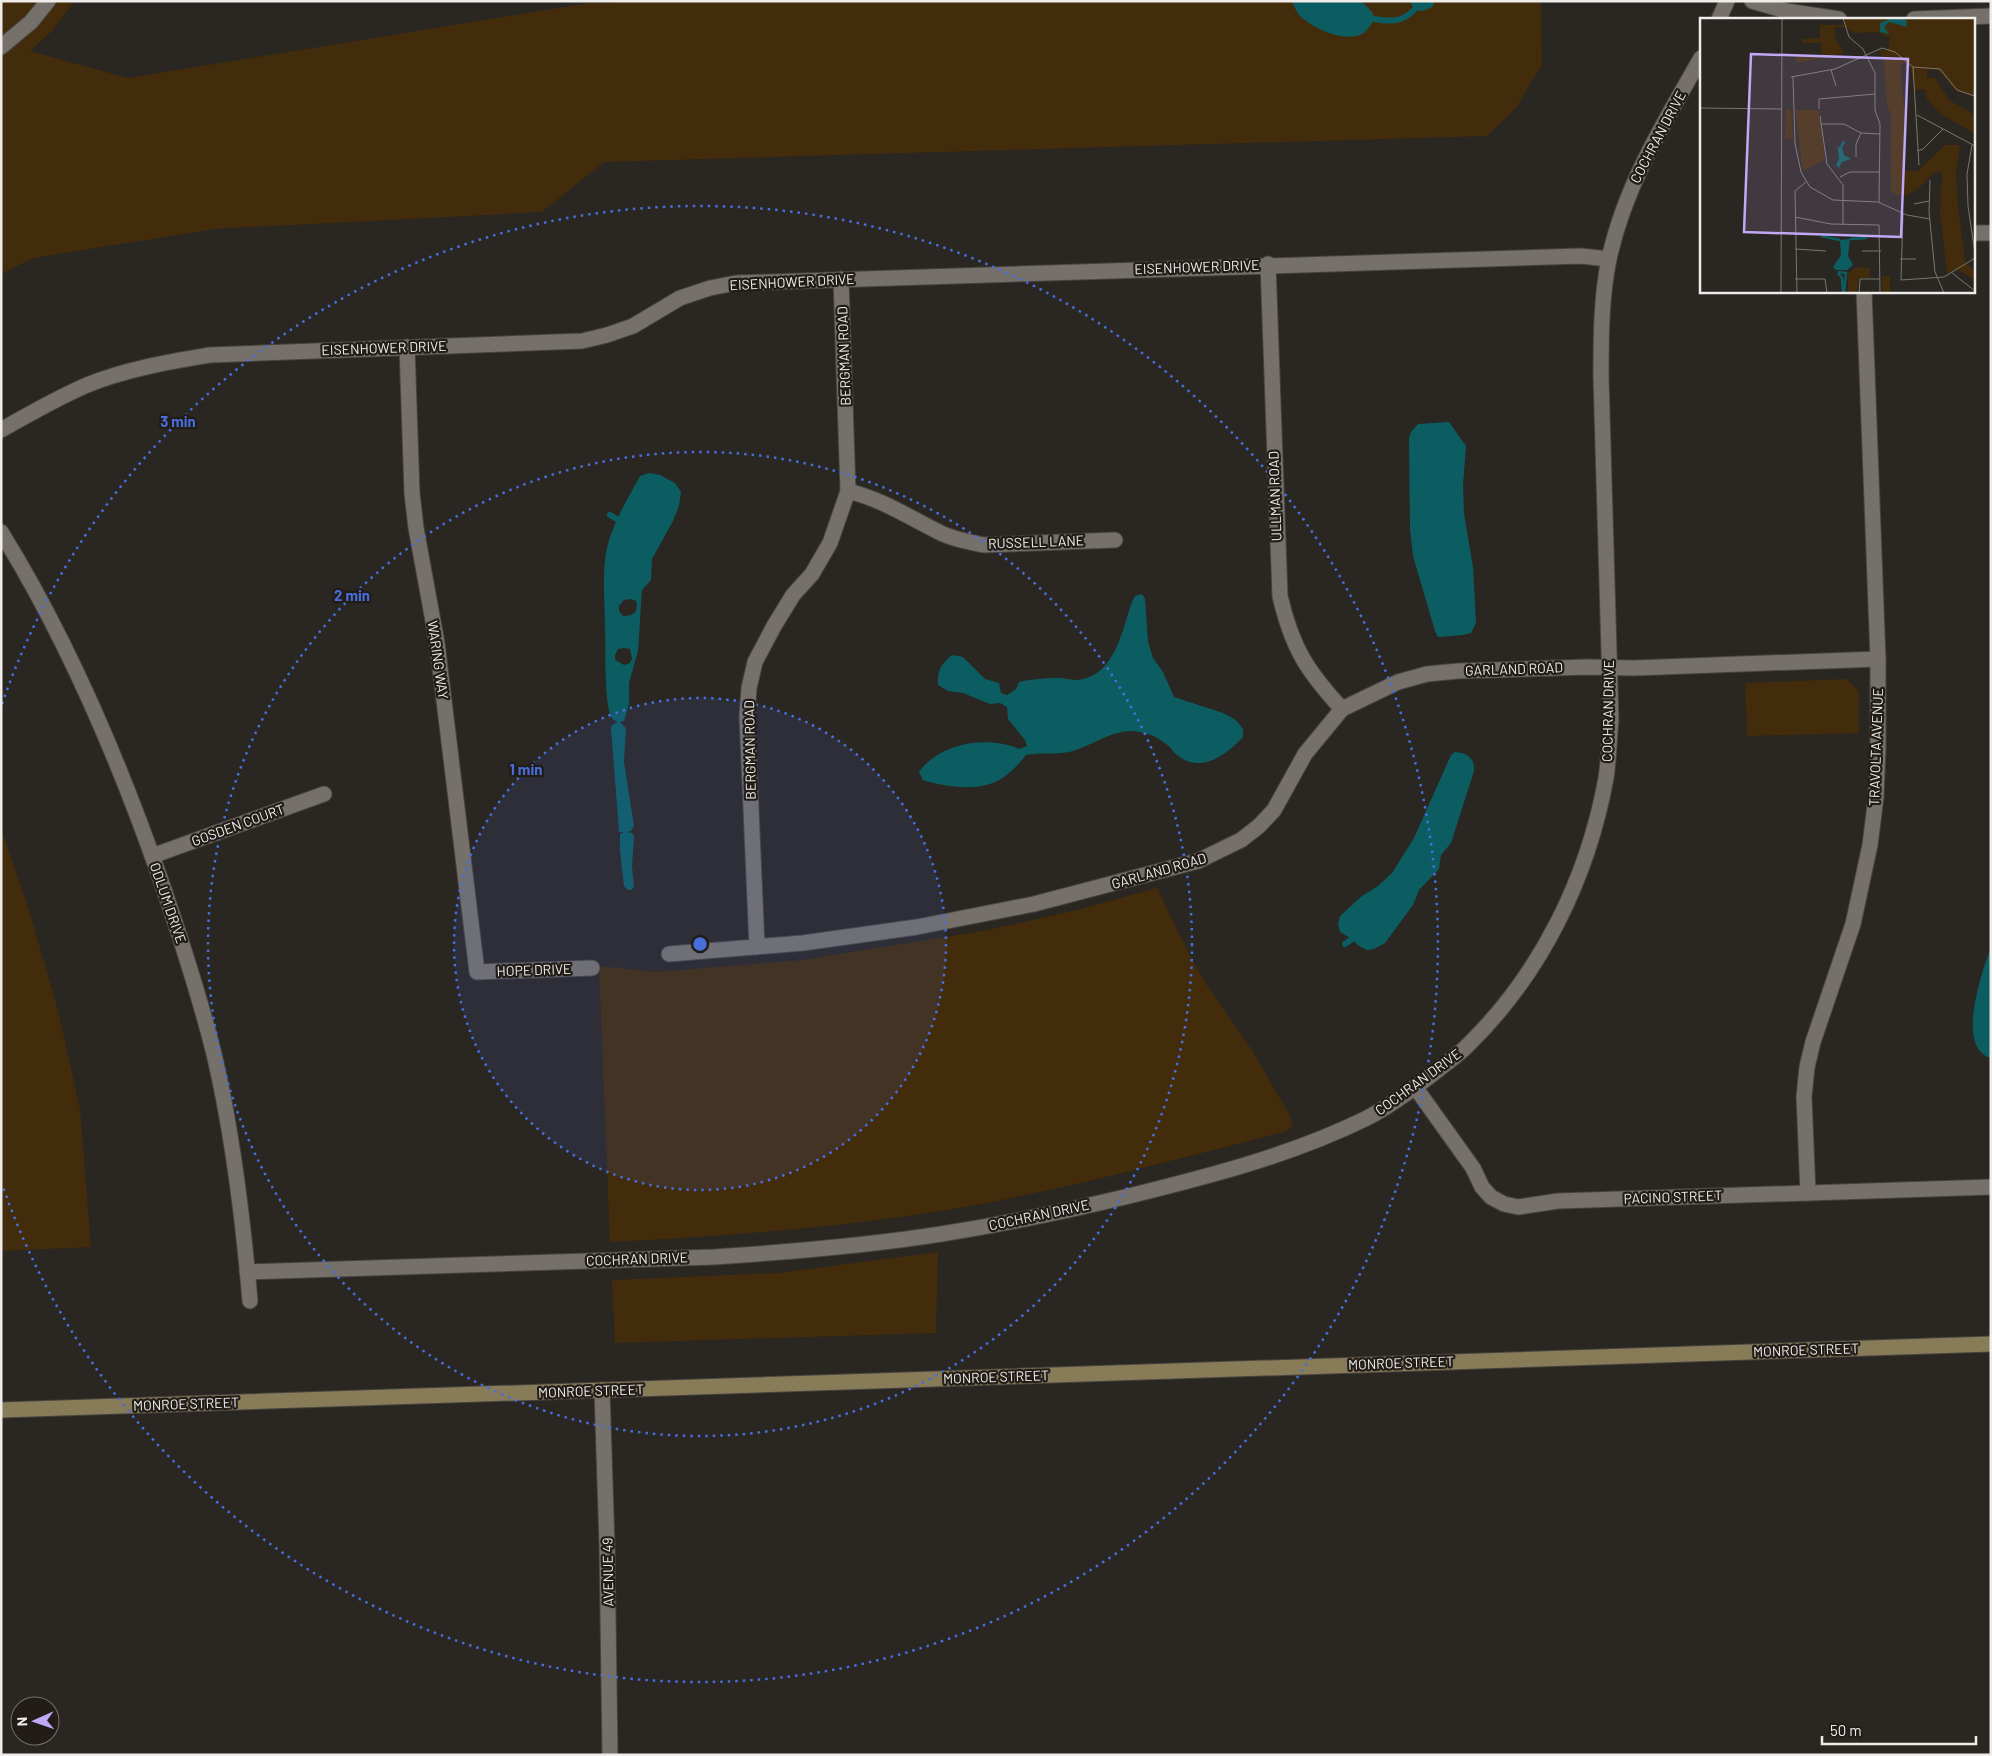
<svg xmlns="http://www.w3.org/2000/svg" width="1992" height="1756" viewBox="0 0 1992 1756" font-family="Barlow,sans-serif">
<rect width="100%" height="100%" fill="#2a2621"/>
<g fill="#432c0b">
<path d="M 1,1 L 75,1 L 52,31 L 30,51 L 128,78 L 589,3 L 667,1 L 1541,1 L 1542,64 L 1516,108 L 1487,136 L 604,162 L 542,212 L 215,229 L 33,258 L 1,274 Z"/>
<path d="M 1846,679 L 1859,691 L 1859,733 L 1747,736 L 1745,683 Z"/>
<path d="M 1,829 L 29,910 L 58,1010 L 80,1109 L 91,1247 L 1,1251 Z"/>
<path d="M 1157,888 L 1190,956 L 1208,987 L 1252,1050 L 1289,1114 L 1293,1126 L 1284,1132 C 1175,1160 1064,1190 953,1209 C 839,1228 725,1236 610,1242 L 599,966 L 656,972 L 803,960 L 988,930 L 1077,910 Z"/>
<path d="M 938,1252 L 936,1333 L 615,1343 L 612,1280 L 778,1273 Z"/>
</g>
<g fill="#0c5d61" fill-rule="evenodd">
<path d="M 1292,1 L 1361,1 L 1372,12 L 1375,19 C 1371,24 1368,31 1362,34 C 1344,43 1312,28 1299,15 C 1296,11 1294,6 1292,1 Z"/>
<path d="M 1410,1 L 1435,1 L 1432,7 L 1423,11 L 1414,10 Z"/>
<path d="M 1449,422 L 1466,446 L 1463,485 L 1464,514 L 1473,567 L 1476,623 L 1471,633 L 1463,635 L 1438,637 L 1435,631 L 1413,556 L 1410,529 L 1409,438 L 1411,432 L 1418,424 Z"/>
<path d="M 649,473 L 660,475 L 675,483 L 681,492 L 679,506 L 673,521 L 652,559 L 651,580 L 642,590 L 638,651 L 629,683 L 629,704 L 624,721 L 620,722 L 626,728 L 624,762 L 634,826 L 631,831 L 627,832 L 632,833 L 634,837 L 632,866 L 634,887 L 631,890 L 628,890 L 624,886 L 620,851 L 620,834 L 624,832 L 619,832 L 611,728 L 612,725 L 618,722 C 614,721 612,719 610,714 C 604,693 606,653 605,630 C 605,605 602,578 606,553 C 611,526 627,500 640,476 ZM 631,599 L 636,601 C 639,612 634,616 623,616 L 619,611 L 619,606 L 624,600 ZM 624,648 L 630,649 L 632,659 L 630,663 L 624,665 L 615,660 L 615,655 L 618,649 Z"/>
<path d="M 1142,594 L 1145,599 L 1148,642 L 1153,658 L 1163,672 L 1174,697 L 1223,713 L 1236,720 L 1243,729 L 1243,737 C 1225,756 1201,774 1177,755 C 1173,752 1171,747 1166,744 C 1157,736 1143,731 1130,731 C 1108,732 1090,747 1069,752 C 1055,755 1040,752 1026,755 C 1020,763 1012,771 1004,777 C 982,793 946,787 923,780 L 919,772 C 939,743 988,735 1019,749 L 1027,746 L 1025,740 L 1008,719 L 1007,707 L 1000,703 L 990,704 L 963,693 L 948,691 L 938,685 C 937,671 941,664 952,655 L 963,657 L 985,679 L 999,683 L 1001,693 L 1007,695 L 1016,689 L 1019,682 C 1032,679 1044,678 1058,678 C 1064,678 1071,680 1077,680 C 1115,677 1122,630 1132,602 L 1135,596 Z"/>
<path d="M 1455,752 C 1467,753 1475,758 1474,771 L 1451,843 L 1441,855 L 1439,869 L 1419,890 L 1413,905 L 1385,943 L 1374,949 L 1367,950 L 1359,946 L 1352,939 L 1340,932 L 1338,925 L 1340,916 L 1362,896 L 1378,886 L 1392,873 L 1414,838 L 1451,755 Z"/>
<path d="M 1991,948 L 1991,1058 C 1955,1049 1982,970 1991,948 Z"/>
</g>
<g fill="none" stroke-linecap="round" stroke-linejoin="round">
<g stroke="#0c5d61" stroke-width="6">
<path d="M 1375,19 C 1391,22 1402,22 1414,10"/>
<path d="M 610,515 L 617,519"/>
<path d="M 1345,944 L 1352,939"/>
</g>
<defs>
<g id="minor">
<path d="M 1752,1 L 1786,11 L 1839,19"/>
<path d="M 1719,19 L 1727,1"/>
<path d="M 1914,19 L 1991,16"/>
<path d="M 1,47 L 31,22 L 48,1"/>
<path d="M 1973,233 L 1991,233"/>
<path d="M 1268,264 L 1280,596 C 1292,648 1307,671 1342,709"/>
<path d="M 407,347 L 412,493 L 416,528 L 437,643 L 477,972 L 592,968"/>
<path d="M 1,430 C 29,414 57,398 87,385 C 126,369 169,362 210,355 L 582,341 L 607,335 L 633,326 L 680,298 L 710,288 L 736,283 L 1581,256 L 1609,259"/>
<path d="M 848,491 C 884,500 910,518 943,534 C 956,540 970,542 984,545 L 1115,540"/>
<path d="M 1,532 C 68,640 118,758 160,878 C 180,936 199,994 214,1054 C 233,1135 243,1218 250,1301"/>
<path d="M 152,856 L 324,794"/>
<path d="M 757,947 L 747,716 L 749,688 L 755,662 L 774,626 L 793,595 L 812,574 L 830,543 L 848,491 L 841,279"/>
<path d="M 669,954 L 803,943 L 917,927 L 1034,904 L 1198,861 L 1241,840 L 1259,826 L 1274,810 L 1305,754 L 1342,709 L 1398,682 L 1427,674 L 1458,671 L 1587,667 L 1634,668 L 1878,659"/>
<path d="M 1415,1087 L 1473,1168 L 1482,1187 L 1491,1197 L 1504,1204 L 1518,1207 L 1558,1201 L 1991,1187"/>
<path d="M 1808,1193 L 1804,1097 L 1807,1067 L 1813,1042 L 1853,924 L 1870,845 L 1876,797 L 1878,749 L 1878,659 L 1864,291"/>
<path d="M 247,1272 L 714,1257 C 789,1252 866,1246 941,1234 C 1004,1224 1067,1211 1129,1196 C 1210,1176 1292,1155 1367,1118 C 1392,1105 1416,1087 1439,1069 C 1449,1061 1461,1053 1470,1043 C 1542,972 1588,877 1606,778 C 1609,759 1609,739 1611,720 L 1601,377 C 1601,338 1601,298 1609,259 C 1625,185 1664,123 1701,58"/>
</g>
<path id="tertiary" d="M 602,1390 L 607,1545 L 610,1755"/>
<path id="secondary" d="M 1,1410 L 1991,1344"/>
</defs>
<use href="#minor" stroke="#484440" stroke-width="17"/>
<use href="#tertiary" stroke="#484440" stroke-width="17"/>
<use href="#secondary" stroke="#484440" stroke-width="17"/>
<use href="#minor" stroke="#75706a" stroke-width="15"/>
<use href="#tertiary" stroke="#75706a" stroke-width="15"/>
<use href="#secondary" stroke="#887c58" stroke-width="15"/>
</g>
<circle cx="700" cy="944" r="246" fill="#476edb" fill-opacity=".12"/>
<g fill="none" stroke="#476edb" stroke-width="2.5" stroke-dasharray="2.5 5">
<circle cx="700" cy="944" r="246"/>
<circle cx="700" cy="944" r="492"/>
<path d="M2 704A738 738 0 1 1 2 1184"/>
</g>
<g text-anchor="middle" stroke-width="4.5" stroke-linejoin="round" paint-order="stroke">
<g font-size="14" fill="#efece9" stroke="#211c17">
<text transform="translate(1658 137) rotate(-62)" y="5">COCHRAN DRIVE</text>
<text transform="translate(1197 267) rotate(-2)" y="5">EISENHOWER DRIVE</text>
<text transform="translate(792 282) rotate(-3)" y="5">EISENHOWER DRIVE</text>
<text transform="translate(384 348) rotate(-2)" y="5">EISENHOWER DRIVE</text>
<text transform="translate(844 356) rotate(-92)" y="5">BERGMAN ROAD</text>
<text transform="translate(1275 496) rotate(-92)" y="5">ULLMAN ROAD</text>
<text transform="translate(1036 542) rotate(-2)" y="5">RUSSELL LANE</text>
<text transform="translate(438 660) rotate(82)" y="5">WARING WAY</text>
<text transform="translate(1514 669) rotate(-2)" y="5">GARLAND ROAD</text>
<text transform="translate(1608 711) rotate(-89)" y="5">COCHRAN DRIVE</text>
<text transform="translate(1876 747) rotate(-88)" y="5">TRAVOLTA AVENUE</text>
<text transform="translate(750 750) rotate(-91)" y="5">BERGMAN ROAD</text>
<text transform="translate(238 825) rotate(-20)" y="5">GOSDEN COURT</text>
<text transform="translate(1159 871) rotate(-16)" y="5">GARLAND ROAD</text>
<text transform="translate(168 903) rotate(71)" y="5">ODLUM DRIVE</text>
<text transform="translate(534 970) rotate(-2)" y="5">HOPE DRIVE</text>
<text transform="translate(1418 1082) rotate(-36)" y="5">COCHRAN DRIVE</text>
<text transform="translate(1673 1197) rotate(-2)" y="5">PACINO STREET</text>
<text transform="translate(1039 1215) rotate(-12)" y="5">COCHRAN DRIVE</text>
<text transform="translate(637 1259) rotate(-2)" y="5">COCHRAN DRIVE</text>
<text transform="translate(1806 1350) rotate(-2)" y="5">MONROE STREET</text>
<text transform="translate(1401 1363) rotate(-2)" y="5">MONROE STREET</text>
<text transform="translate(996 1377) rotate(-2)" y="5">MONROE STREET</text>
<text transform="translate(591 1391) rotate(-2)" y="5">MONROE STREET</text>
<text transform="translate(186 1404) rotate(-2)" y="5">MONROE STREET</text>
<text transform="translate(608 1572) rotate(-91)" y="5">AVENUE 49</text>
</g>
</g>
<g transform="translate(1700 18)">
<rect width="275" height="275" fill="#2a2621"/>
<path d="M 144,0 L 275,0 L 275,80 L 255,72 L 238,52 L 227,51 L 227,60 L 235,60 L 249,82 L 275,97 L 275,116 L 241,96 L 227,81 L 225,71 L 214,72 L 211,51 L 203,44 L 200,52 L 205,94 L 205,153 L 218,153 L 245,127 L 260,127 L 256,156 L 258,188 L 265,244 L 275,253 L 275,262 L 257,251 L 247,256 L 240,194 L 242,155 L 234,154 L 220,169 L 204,179 L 191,174 L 191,95 L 187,89 L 184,43 L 179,32 L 188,33 L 190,20 L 177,14 L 155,15 L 145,9 L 135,9 L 135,21 L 145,35 L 96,45 L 96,37 L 121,37 L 121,25 L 102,25 L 102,21 L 120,20 L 120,7 L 144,7 ZM 86,92 L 91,92 L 93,121 L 85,121 ZM 95,92 L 119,92 L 125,142 L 103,153 ZM 156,249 L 170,250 L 170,260 L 158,260 L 157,275 L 148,275 L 148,256 ZM 182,258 L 190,258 L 190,275 L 182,275 Z" fill="#432c0b"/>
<path d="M 192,0 L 206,1 L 207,9 L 189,4 L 184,9 L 189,16 L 180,14 L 180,5 ZM 136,121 L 138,131 L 143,123 L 146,124 L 142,129 L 144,137 L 151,141 L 142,144 L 139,150 L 136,147 L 139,140 ZM 150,221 L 148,238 L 153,247 L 147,252 L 136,252 L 133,249 L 141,237 L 140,222 Z" fill="#0c5d61"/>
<path fill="none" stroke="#0c5d61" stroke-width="2.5" d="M 121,218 L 140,222M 150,221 L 167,220M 138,254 L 146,255 L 144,275M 138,255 L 142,260 L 143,275"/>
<path fill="none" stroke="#797571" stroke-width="1" d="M 143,0 L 149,19 L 163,31 L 175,55 L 175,92 L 180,106 L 179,184M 213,49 L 219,147M 131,52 L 136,68M 91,59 L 135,51 L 182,30 L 195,34 L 213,49 L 240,51 L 257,72 L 275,78M 93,59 L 95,126 L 101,154 L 110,169 L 133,182 L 178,184 L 207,197 L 230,201M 0,90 L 81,91M 119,91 L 119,81 L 175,76M 217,97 L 275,128M 120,98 L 127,146 L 143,167 L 143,207M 121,106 L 144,106 L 161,115 L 180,116M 272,127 L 267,156 L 268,188 L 275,235M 217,133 L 223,131 L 243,111M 156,139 L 156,126 L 161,115M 140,159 L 150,154 L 180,154M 230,162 L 229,194 L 235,254 L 244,275M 214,186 L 229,183M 203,196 L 201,262 L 244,259 L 275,240M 95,199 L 131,206 L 179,207 L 180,275M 95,231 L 126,233M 162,233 L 181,233M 200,241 L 216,241M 252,255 L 275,273M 95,261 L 125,261 L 127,275M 81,275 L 82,0M 97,275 L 95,173 L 106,164M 159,275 L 160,261 L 180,261"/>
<path fill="#c0a8f4" fill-opacity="0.15" stroke="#c0a8f4" stroke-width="2.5" d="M 51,36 L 208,41 L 201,219 L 44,214 Z"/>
<rect width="275" height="275" fill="none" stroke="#efece9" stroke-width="2.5"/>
</g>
<circle cx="700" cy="944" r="8" fill="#476edb" stroke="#211c17" stroke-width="2.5"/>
<g font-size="15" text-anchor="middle" font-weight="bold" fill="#476edb" stroke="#211c17" stroke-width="4.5" stroke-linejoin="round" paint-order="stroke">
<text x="178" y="427">3 min</text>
<text x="352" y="601">2 min</text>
<text x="526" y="775">1 min</text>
</g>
<rect width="1992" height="1756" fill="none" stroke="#efece9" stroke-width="5"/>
<g transform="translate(35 1721) rotate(268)"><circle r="24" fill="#211c17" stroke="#736f6b"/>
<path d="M0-4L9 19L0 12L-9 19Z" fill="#c0a8f4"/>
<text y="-8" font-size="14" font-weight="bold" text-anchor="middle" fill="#efece9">N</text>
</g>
<path d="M1822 1736v8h154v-8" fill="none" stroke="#efece9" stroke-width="2.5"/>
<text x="1830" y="1736" font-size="15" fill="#efece9" stroke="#211c17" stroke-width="4" paint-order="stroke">50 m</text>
</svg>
